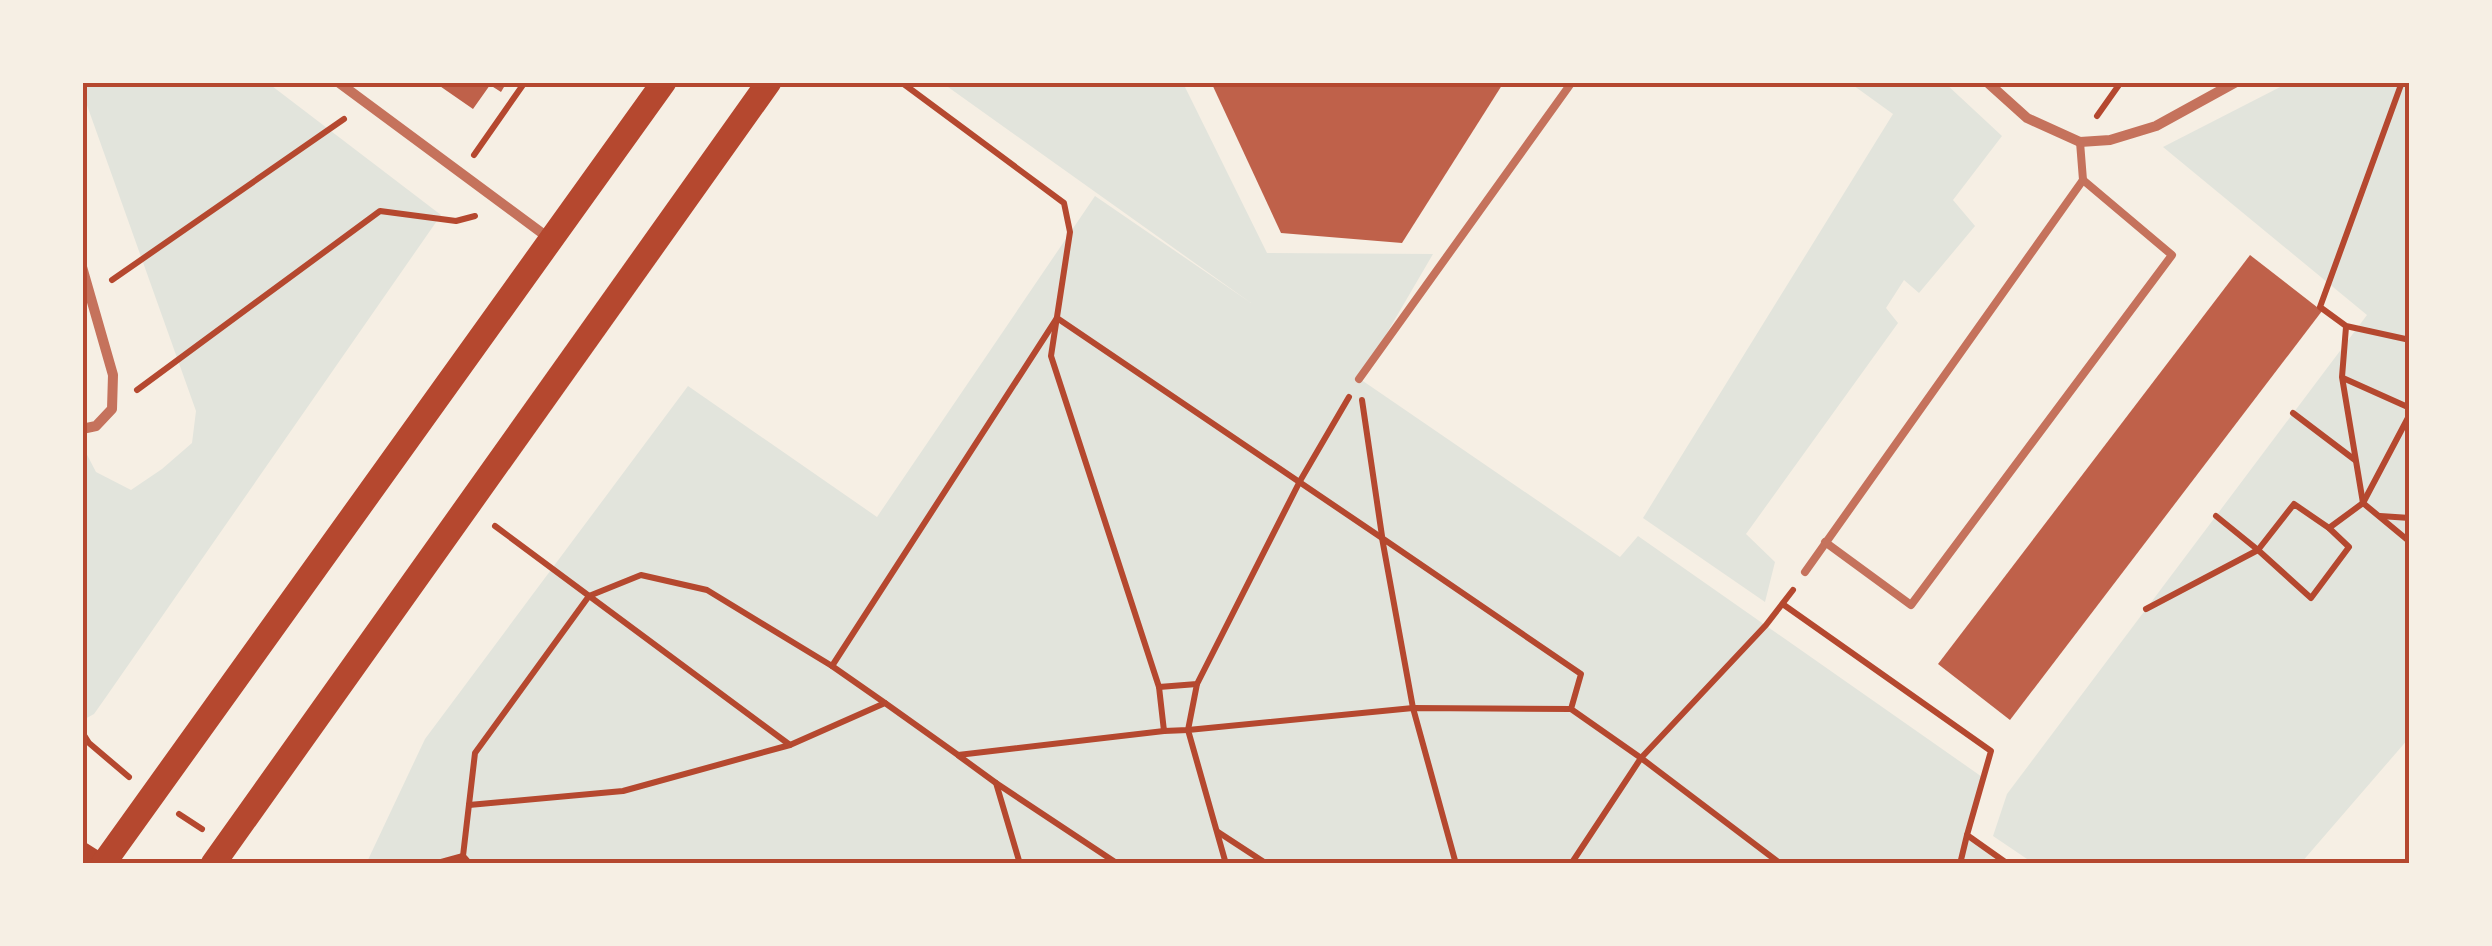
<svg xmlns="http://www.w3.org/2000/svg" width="2492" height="946" viewBox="0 0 2492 946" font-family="'IBM Plex Sans',sans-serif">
<rect width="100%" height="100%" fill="#f6efe4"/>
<g fill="#e2e4dc">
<path d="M 941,82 L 1183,83 L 1267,253 L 1433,254 L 1360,379 L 1620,557 L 1638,536 L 1985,779 L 1967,835 L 2008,864 L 366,864 L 425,739 L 688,386 L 877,517 L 1095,196 L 1251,303 Z"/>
<path d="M 83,83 L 268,83 L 441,215 L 106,697 L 94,714 L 83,720 L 83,447 L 96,472 L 131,490 L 162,469 L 192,443 L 196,411 L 83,94 Z"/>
<path d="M 1850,83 L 1945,83 L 2002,136 L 1953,200 L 1975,226 L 1919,293 L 1904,280 L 1886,308 L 1898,323 L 1746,534 L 1775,562 L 1765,602 L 1643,518 L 1893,114 Z"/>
<path d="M 2288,83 L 2409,83 L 2409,738 L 2301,863 L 2033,863 L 1993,836 L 2007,794 L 2367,315 L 2163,147 Z"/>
</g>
<g fill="#bf614a">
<path d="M 434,82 L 507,82 L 501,92 L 490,85 L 473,109 Z"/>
<path d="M 1211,82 L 1504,82 L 1402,243 L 1281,233 Z"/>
<path d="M 2250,255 L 2322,311 L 2010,720 L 1938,664 Z"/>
</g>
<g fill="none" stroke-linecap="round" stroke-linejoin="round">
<g stroke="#b5482f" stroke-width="6">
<path d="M 901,82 L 1064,203 L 1070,232 L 1051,356 L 1159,687 L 1197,684 L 1300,481 L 1349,397"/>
<path d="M 2402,82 L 2320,307 L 2346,326 L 2410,340"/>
<path d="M 2097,116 L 2121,82"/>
<path d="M 474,155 L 525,82"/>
<path d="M 112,280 L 344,119"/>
<path d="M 2346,327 L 2342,377 L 2363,503 L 2410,542"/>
<path d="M 2343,378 L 2410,408"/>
<path d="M 137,390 L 380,211 L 456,221 L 475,216"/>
<path d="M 1362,400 L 1382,536"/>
<path d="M 2293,413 L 2355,460"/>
<path d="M 2294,504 L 2329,528 L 2349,547 L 2311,598 L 2258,550 Z"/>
<path d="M 2380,516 L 2410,518"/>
<path d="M 495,526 L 790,745 L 885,703 L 958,755 L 1164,731"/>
<path d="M 2329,528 L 2363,503 L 2410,414"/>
<path d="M 1784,605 L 1991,751 L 1967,835 L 2008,864"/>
<path d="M 2146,609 L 2258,550 L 2216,516"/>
<path d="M 1159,687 L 1164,731 L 1188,730 L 1197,684"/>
<path d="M 885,703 L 832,666 L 1057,318 L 1382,538"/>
<path d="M 82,732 L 89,743 L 129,777"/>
<path d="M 959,756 L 996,783 L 1020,864"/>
<path d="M 996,783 L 1118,864"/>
<path d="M 469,805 L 623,791 L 790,745"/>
<path d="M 179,814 L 202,829"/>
<path d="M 1218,832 L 1267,864"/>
<path d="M 434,864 L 463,856"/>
<path d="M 470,864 L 463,856 L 475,753 L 589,596 L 641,575 L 707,590 L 832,666"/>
<path d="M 1226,864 L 1188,730 L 1413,708 L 1571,709"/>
<path d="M 1456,864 L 1413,708 L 1382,538 L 1581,674 L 1571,709 L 1641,758 L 1571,864"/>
<path d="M 1781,864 L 1641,758 L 1766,625 L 1793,590"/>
<path d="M 1960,864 L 1967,835"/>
</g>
<g stroke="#c5725c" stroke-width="8">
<path d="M 1359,379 L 1572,82"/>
<path d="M 1825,542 L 1911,605 L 2172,255 L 2083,180"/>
<path d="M 1805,572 L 2083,180 L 2080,142"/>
</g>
<g stroke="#c5725c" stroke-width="10">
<path d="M 338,82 L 550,239"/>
<path d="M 1987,82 L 2027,118 L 2080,142 L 2110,140 L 2156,126 L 2236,82"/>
<path d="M 82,267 L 113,375 L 112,409 L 96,426 L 82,429"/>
</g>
<path stroke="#b5482f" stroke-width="20" d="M 82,852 L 101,864"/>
<g stroke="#b5482f" stroke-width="25">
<path d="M 103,864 L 664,82"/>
<path d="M 213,864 L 769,82"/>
</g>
</g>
<rect width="2492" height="946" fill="none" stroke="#f6efe4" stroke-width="170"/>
<rect x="85" y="85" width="2322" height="776" fill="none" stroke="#b5482f" stroke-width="4"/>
</svg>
